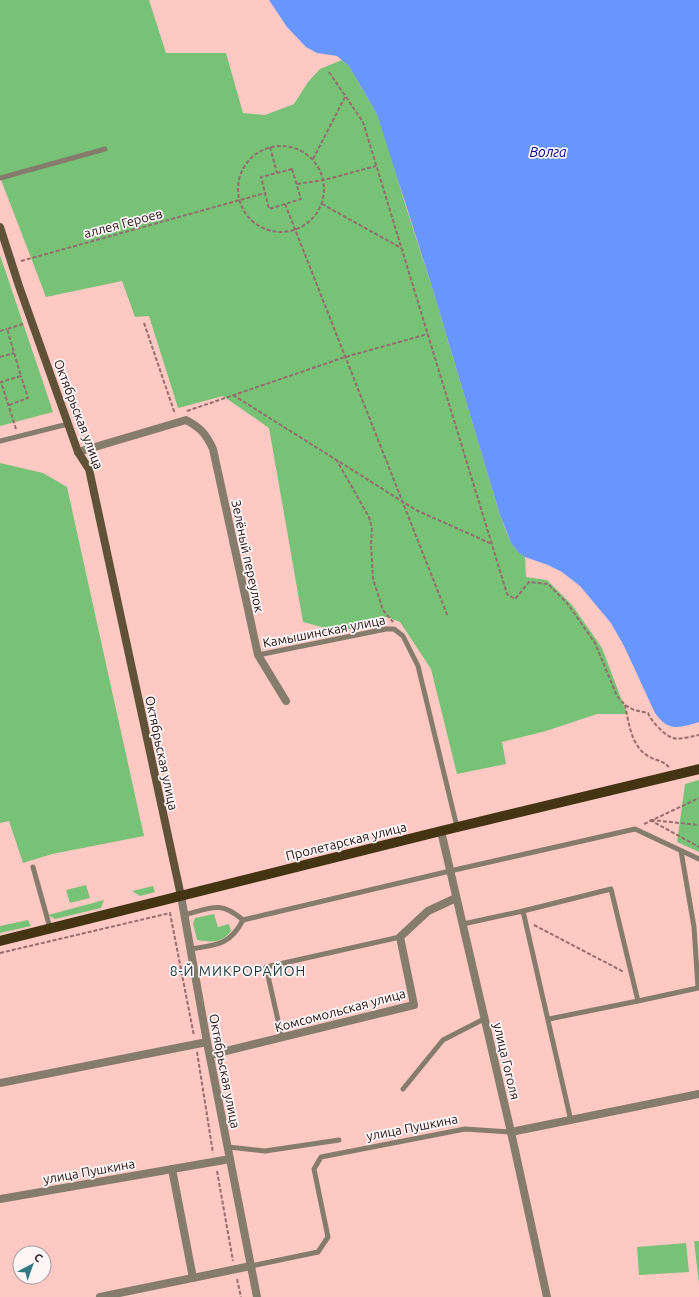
<svg xmlns="http://www.w3.org/2000/svg" width="699" height="1297" viewBox="0 0 699 1297" font-family="Ubuntu,sans-serif">
<rect width="100%" height="100%" fill="#fec8c3"/>
<g fill="#77c277">
<path d="M 0,0 L 149,0 L 166,53 L 226,53 L 243,113 L 265,115 L 294,104 L 308,82 L 320,69 L 342,60 L 349,66 L 377,114 L 388,145 L 405,204 L 433,290 L 500,515 C 506,531 510,548 525,557 L 526,577 L 547,580 L 572,605 L 602,648 L 627,714 L 597,714 L 546,731 L 502,742 L 506,764 L 457,774 L 431,669 L 400,622 L 387,617 L 340,632 L 303,622 L 269,428 L 223,396 L 178,408 L 149,316 L 135,317 L 122,281 L 46,297 L 0,177 Z"/>
<path d="M 0,255 L 53,412 L 0,426 Z"/>
<path d="M 0,463 L 43,473 L 67,487 L 144,836 L 52,854 L 23,863 L 9,821 L 0,823 Z"/>
<path d="M 699,780 L 699,852 L 677,842 L 685,784 Z"/>
<path d="M 86,885 L 90,898 L 70,903 L 66,890 Z"/>
<path d="M 153,886 L 155,892 L 140,896 L 132,891 Z"/>
<path d="M 104,900 L 101,908 L 55,919 L 48,915 Z"/>
<path d="M 214,914 L 218,927 L 229,924 L 231,931 C 221,944 212,942 197,940 L 193,923 L 195,918 Z"/>
<path d="M 28,920 L 31,926 L 0,933 L 0,926 Z"/>
<path d="M 694,1241 L 699,1241 L 699,1283 Z"/>
<path d="M 686,1243 L 689,1272 L 639,1275 L 637,1247 Z"/>
</g>
<path fill="#6796fd" d="M 269,0 L 699,0 L 699,722 C 679,728 668,732 655,713 L 624,646 L 611,623 L 580,586 L 562,572 L 548,565 L 525,557 L 519,553 L 511,543 L 500,515 L 433,290 L 377,114 L 349,66 L 337,56 L 317,53 L 306,47 L 287,27 Z"/>
<g fill="none" stroke-linecap="round" stroke-linejoin="round">
<g stroke="#936e6b" stroke-width="2" stroke-dasharray="4 2" stroke-linecap="butt">
<path d="M 329,72 L 363,122 L 507,594 L 515,599 L 529,582 L 548,584 L 567,603 L 595,643 L 617,696 L 625,705 L 634,710 L 648,713 C 651,721 665,736 673,738 C 678,740 694,736 699,735"/>
<circle cx="281" cy="189" r="43"/>
<path d="M 270,147 L 277,173"/>
<path d="M 313,159 L 345,97"/>
<path d="M 292,169 L 301,199 L 269,209 L 261,177 Z"/>
<path d="M 297,184 L 324,180 L 376,166"/>
<path d="M 285,204 L 448,617"/>
<path d="M 322,204 L 401,248"/>
<path d="M 21,261 L 265,193"/>
<path d="M 144,323 L 175,414"/>
<path d="M 0,331 L 7,329"/>
<path d="M 0,357 L 14,353"/>
<path d="M 233,395 L 416,510 L 492,544"/>
<path d="M 9,405 L 28,398 L 21,376"/>
<path d="M 187,411 L 345,357 L 428,334"/>
<path d="M 16,429 L 1,382 L 21,376 L 7,329 L 23,324"/>
<path d="M 336,459 L 369,517 L 372,529 L 371,544 L 373,579 L 383,610 L 393,622"/>
<path d="M 625,705 C 629,723 631,748 650,757 C 657,761 662,760 669,767"/>
<path d="M 650,820 L 699,847"/>
<path d="M 651,820 L 699,825"/>
<path d="M 644,824 L 699,798"/>
<path d="M 534,925 L 624,972"/>
<path d="M 0,953 L 170,913 L 194,1036"/>
<path d="M 197,1052 L 213,1153"/>
<path d="M 217,1171 L 233,1261"/>
<path d="M 237,1279 L 241,1297"/>
</g>
<g stroke="#857c6b" stroke-width="5">
<path d="M 0,178 L 105,149"/>
<path d="M 0,441 L 68,424"/>
<path d="M 258,655 L 386,629 L 394,629 L 403,636 L 418,666 L 457,827"/>
<path d="M 33,867 L 50,928"/>
<path d="M 523,911 L 611,889 L 638,1001 L 698,988 L 694,927 L 681,851"/>
<path d="M 184,915 C 211,908 220,900 243,920"/>
<path d="M 463,924 L 523,911 L 571,1121"/>
<path d="M 190,949 C 217,945 230,945 243,920 L 450,871 L 635,829 L 699,859"/>
<path d="M 549,1019 L 638,1001"/>
<path d="M 282,1038 L 266,967 L 400,937"/>
<path d="M 403,1089 L 443,1040 L 484,1019"/>
<path d="M 228,1147 L 265,1151 L 339,1140"/>
<path d="M 251,1266 L 318,1252 L 328,1237 L 314,1169 L 321,1157 L 465,1129 L 511,1132"/>
</g>
<g stroke="#857c6b" stroke-width="8">
<path d="M 78,452 L 186,420 C 201,428 206,434 213,449 L 258,655 L 286,701"/>
<path d="M 441,831 L 511,1132 L 547,1297"/>
<path d="M 181,896 L 207,1042 L 257,1297"/>
<path d="M 210,1055 L 414,1005 L 400,937 L 428,911 L 456,898"/>
<path d="M 0,1083 L 207,1042"/>
<path d="M 511,1132 L 699,1094"/>
<path d="M 172,1169 L 193,1278"/>
<path d="M 0,1199 L 230,1159"/>
<path d="M 100,1297 L 251,1266"/>
</g>
<path stroke="#5f5238" stroke-width="8" d="M 0,227 L 19,286 L 78,452 L 89,469 L 181,896"/>
<path stroke="#443413" stroke-width="10" d="M 0,941 L 441,831 L 699,769"/>
</g>
<g text-anchor="middle" stroke-width="3.5" stroke-linejoin="round" paint-order="stroke">
<g font-size="13" fill="#22100f" stroke="#fcf6f6">
<text transform="translate(123 223) rotate(-15)" y="5">аллея Героев</text>
<text transform="translate(79 414) rotate(69)" y="5">Октябрьская улица</text>
<text transform="translate(248 556) rotate(78)" y="5">Зелёный переулок</text>
<text transform="translate(324 631) rotate(-11)" y="5">Камышинская улица</text>
<text transform="translate(162 753) rotate(78)" y="5">Октябрьская улица</text>
<text transform="translate(346 841) rotate(-14)" y="5">Пролетарская улица</text>
<text transform="translate(340 1010) rotate(-15)" y="5">Комсомольская улица</text>
<text transform="translate(507 1061) rotate(77)" y="5">улица Гоголя</text>
<text transform="translate(225 1071) rotate(79)" y="5">Октябрьская улица</text>
<text transform="translate(412 1127) rotate(-11)" y="5">улица Пушкина</text>
<text transform="translate(89 1171) rotate(-10)" y="5">улица Пушкина</text>
</g>
<g font-size="14" font-style="italic" fill="#000385" stroke="#fcf6f6">
<text x="548" y="157">Волга</text>
</g>
<g font-size="14" letter-spacing="1" fill="#15383b" stroke="#fcf6f6">
<text x="238" y="976">8-Й МИКРОРАЙОН</text>
</g>
</g>
<g transform="translate(32 1265) rotate(41)"><circle r="19" fill="#fcf6f6" stroke="#a59a9a"/>
<path d="M0-3L7 15L0 10L-7 15Z" fill="#307980"/>
<text y="-6" font-size="11" font-weight="bold" text-anchor="middle" fill="#22100f">С</text>
</g>
</svg>
